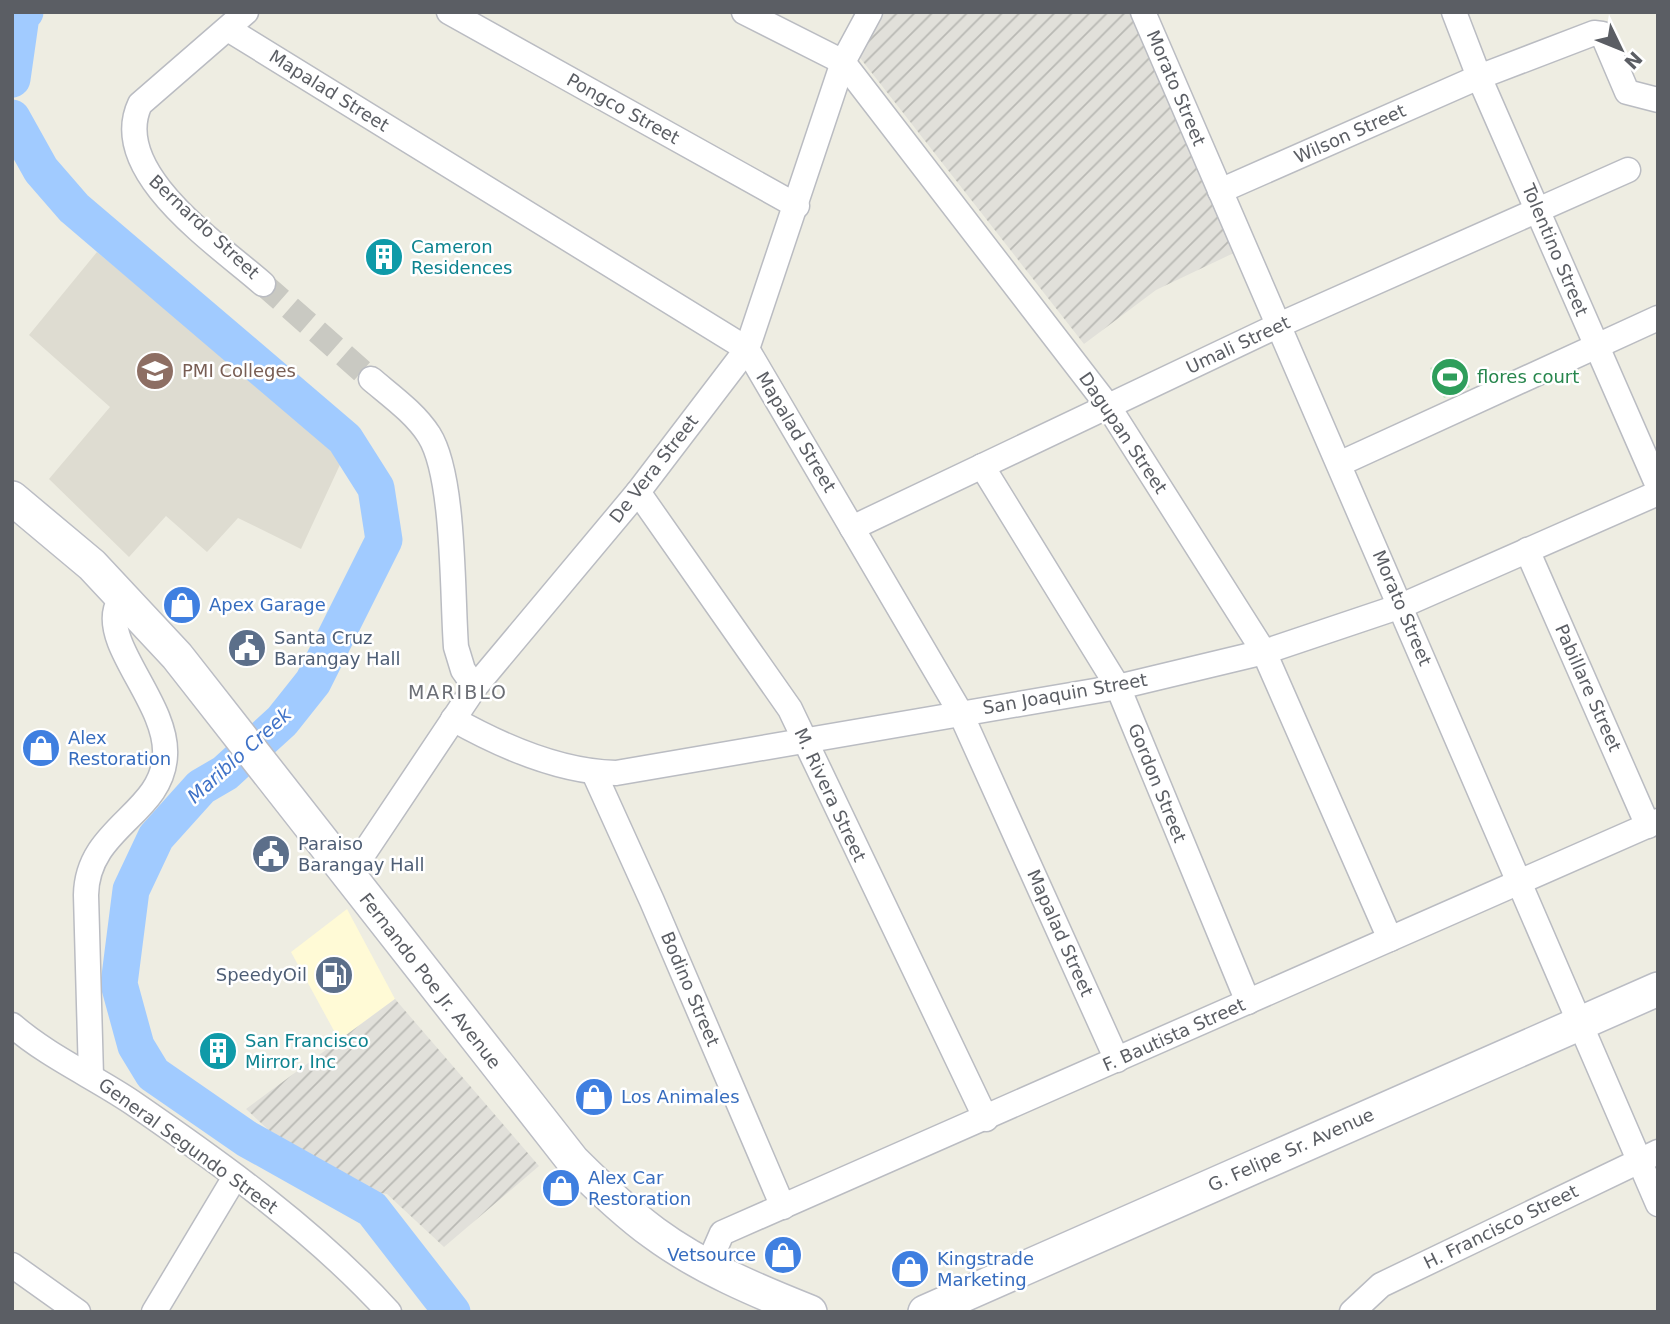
<svg xmlns="http://www.w3.org/2000/svg" width="1670" height="1324" viewBox="0 0 1670 1324" font-family="'DejaVu Sans',sans-serif">
<defs>
<pattern id="industrial-furrows" width="10" height="10" patternUnits="userSpaceOnUse" patternTransform="scale(1.75)"><rect width="10" height="10" fill="#e1e0da"/><path d="M-1 1l2-2M0 10L10 0M9 11l2-2" fill="none" stroke="#b9b9b4"/></pattern>
</defs>
<rect width="100%" height="100%" fill="#eeede2"/>
<path fill="#fffad6" d="M 347,909 L 395,999 L 339,1040 L 291,952 Z"/>
<g fill="url(#industrial-furrows)">
<path d="M 876,12 L 1130,12 L 1240,250 L 1156,290 L 1084,344 L 857,54 Z"/>
<path d="M 395,999 L 539,1166 L 444,1247 L 387,1194 L 357,1190 L 301,1160 L 246,1109 Z"/>
</g>
<path fill="#dedcd1" d="M 97,252 L 344,456 L 301,549 L 238,518 L 207,552 L 166,516 L 129,557 L 49,479 L 110,407 L 29,335 Z"/>
<path fill="#bee7c2" d="M 1456,357 L 1470,387 L 1444,398 L 1430,368 Z"/>
<g fill="none" stroke-linecap="round" stroke-linejoin="round">
<g stroke="#a1cbff" stroke-width="37">
<path d="M 12,79 L 21,16 L 25,12"/>
<path d="M 12,118 L 41,170 L 74,208 L 345,439 L 376,488 L 384,540 L 313,682 L 282,721 L 225,773 L 201,787 L 156,837 L 131,890 L 119,984 L 136,1046 L 153,1074 L 247,1139 L 372,1209 L 452,1312"/>
</g>
<path stroke="#c9c9c2" stroke-width="24" stroke-dasharray="24 12" stroke-linecap="butt" d="M 263,284 L 371,379"/>
<defs>
<g id="street">
<path d="M 246,12 L 140,104 C 108,172 219,245 263,284"/>
<path d="M 449,12 L 797,206"/>
<path d="M 744,12 L 843,62 L 1108,406 L 1264,652 L 1390,939"/>
<path d="M 1143,12 L 1658,1204"/>
<path d="M 1454,12 L 1479,77 L 1658,486"/>
<path d="M 228,29 L 747,349 L 960,712 L 1117,1060"/>
<path d="M 1220,191 L 1479,77 L 1594,33 L 1602,34 L 1604,38 L 1627,92 L 1658,100"/>
<path d="M 371,379 C 391,396 415,413 429,435 C 455,476 452,595 456,647 L 463,670 L 475,687"/>
<path d="M 1339,464 L 1658,318"/>
<path d="M 982,466 L 1118,687 L 1248,1002"/>
<path d="M 638,492 L 790,709 L 986,1119"/>
<path d="M 852,528 L 1279,325 L 1628,170"/>
<path d="M 1527,550 L 1648,826"/>
<path d="M 453,719 C 501,746 560,772 616,773 L 1118,687 L 1264,652 L 1401,606 L 1658,493"/>
<path d="M 594,773 L 652,901 L 783,1207"/>
<path d="M 348,877 L 475,687 L 638,492 L 747,349 L 843,62 L 870,12"/>
<path d="M 12,1025 C 49,1057 93,1076 133,1103 C 223,1165 315,1231 389,1312"/>
<path d="M 91,1076 L 86,895 C 87,827 163,814 165,755 C 168,705 105,648 116,609 L 126,600"/>
<path d="M 12,1265 L 78,1312"/>
<path d="M 708,1265 L 722,1233 L 1658,821"/>
<path d="M 154,1312 L 235,1177"/>
<path d="M 1352,1312 L 1381,1285 L 1658,1152"/>
</g>
<g id="secondary">
<path d="M 12,498 L 92,565 L 177,656 L 573,1161 C 599,1187 625,1212 654,1233 C 700,1267 757,1291 810,1312"/>
<path d="M 925,1312 L 1658,989"/>
</g>
</defs>
<use href="#street" stroke="#babcc2" stroke-width="27"/>
<use href="#secondary" stroke="#bbbdc4" stroke-width="36"/>
<use href="#street" stroke="#fff" stroke-width="24"/>
<use href="#secondary" stroke="#fff" stroke-width="33"/>
</g>
<defs>
<symbol id="building-disc" viewBox="-11 -11 22 22"><circle r="9.5" fill="#0f9aa8" stroke="#fff"/><path d="M-4-6H4V6H1V3H-1V6H-4ZM-2.5-4.3h1.7v1.8h-1.7ZM.8-4.3h1.7v1.8H.8ZM-2.5-1h1.7V.8h-1.7ZM.8-1h1.7V.8H.8Z" fill="#fff"/></symbol>
<symbol id="university-disc" viewBox="-11 -11 22 22"><circle r="9.5" fill="#8d6e63" stroke="#fff"/><path d="M0-5L7-2L0 1L-7-2ZM-4 1L0 2.5L4 1V4Q0 6-4 4Z" fill="#fff"/></symbol>
<symbol id="stadium-disc" viewBox="-11 -11 22 22"><circle r="9.5" fill="#2e9e5b" stroke="#fff"/><path d="M0-5a6.5 5 0 1 0 0 10a6.5 5 0 1 0 0-10ZM-3.5-1.8h7v3.6h-7Z" fill="#fff"/></symbol>
<symbol id="shop-disc" viewBox="-11 -11 22 22"><circle r="9.5" fill="#3f7fe0" stroke="#fff"/><path d="M-5-2.5h2.3a2.7 3.5 0 0 1 5.4 0H5L5.5 6h-11ZM-1.5-2.5h3a1.5 2.3 0 0 0-3 0Z" fill="#fff"/></symbol>
<symbol id="civic-disc" viewBox="-11 -11 22 22"><circle r="9.5" fill="#5c6f8a" stroke="#fff"/><path d="M-.6-6.5H3V-4.5H.6V-3L4-1V1h2V6H-6V1h2V-1L-.6-3ZM-1.2 2.5V6h2.4V2.5Z" fill="#fff"/></symbol>
<symbol id="fuel-disc" viewBox="-11 -11 22 22"><circle r="9.5" fill="#5c6f8a" stroke="#fff"/><path d="M-5.5-6h7V0h2V4h1.3V-2.5L3-4.5l.8-.8L6-3V5H2.5V1h-1V6h-7ZM-4.2-4.7v3.2H.2V-4.7Z" fill="#fff"/></symbol>
</defs>
<g fill-rule="evenodd">
<use href="#building-disc" x="362" y="235" width="44" height="44"/>
<use href="#university-disc" x="133" y="349" width="44" height="44"/>
<use href="#stadium-disc" x="1428" y="355" width="44" height="44"/>
<use href="#shop-disc" x="160" y="583" width="44" height="44"/>
<use href="#civic-disc" x="225" y="626" width="44" height="44"/>
<use href="#shop-disc" x="19" y="726" width="44" height="44"/>
<use href="#civic-disc" x="249" y="832" width="44" height="44"/>
<use href="#fuel-disc" x="312" y="953" width="44" height="44"/>
<use href="#building-disc" x="196" y="1029" width="44" height="44"/>
<use href="#shop-disc" x="572" y="1075" width="44" height="44"/>
<use href="#shop-disc" x="539" y="1166" width="44" height="44"/>
<use href="#shop-disc" x="761" y="1233" width="44" height="44"/>
<use href="#shop-disc" x="888" y="1247" width="44" height="44"/>
</g>
<g text-anchor="middle" stroke-width="5" stroke-linejoin="round" paint-order="stroke">
<g font-size="18" fill="#5b5e64" stroke="#fff">
<text transform="translate(1176 88) rotate(67)" y="6">Morato Street</text>
<text transform="translate(329 91) rotate(32)" y="6">Mapalad Street</text>
<text transform="translate(623 109) rotate(29)" y="6">Pongco Street</text>
<text transform="translate(1350 134) rotate(-24)" y="6">Wilson Street</text>
<text transform="translate(204 227) rotate(43)" y="6">Bernardo Street</text>
<text transform="translate(1555 250) rotate(67)" y="6">Tolentino Street</text>
<text transform="translate(1238 345) rotate(-25)" y="6">Umali Street</text>
<text transform="translate(796 432) rotate(59)" y="6">Mapalad Street</text>
<text transform="translate(1123 433) rotate(56)" y="6">Dagupan Street</text>
<text transform="translate(654 469) rotate(-52)" y="6">De Vera Street</text>
<text transform="translate(1402 608) rotate(67)" y="6">Morato Street</text>
<text transform="translate(1588 688) rotate(66)" y="6">Pabillare Street</text>
<text transform="translate(1065 694) rotate(-10)" y="6">San Joaquin Street</text>
<text transform="translate(1157 783) rotate(68)" y="6">Gordon Street</text>
<text transform="translate(830 795) rotate(65)" y="6">M. Rivera Street</text>
<text transform="translate(1060 933) rotate(66)" y="6">Mapalad Street</text>
<text transform="translate(430 981) rotate(52)" y="6">Fernando Poe Jr. Avenue</text>
<text transform="translate(690 989) rotate(67)" y="6">Bodino Street</text>
<text transform="translate(1174 1035) rotate(-24)" y="6">F. Bautista Street</text>
<text transform="translate(188 1146) rotate(36)" y="6">General Segundo Street</text>
<text transform="translate(1291 1150) rotate(-24)" y="6">G. Felipe Sr. Avenue</text>
<text transform="translate(1501 1227) rotate(-26)" y="6">H. Francisco Street</text>
</g>
<g font-size="18" fill="#0d838f" stroke="#fff" text-anchor="start">
<text x="411" y="253">Cameron<tspan x="411" dy="21">Residences</tspan></text>
<text x="245" y="1047">San Francisco<tspan x="245" dy="21">Mirror, Inc</tspan></text>
</g>
<g font-size="18" fill="#785e54" stroke="#fff" text-anchor="start">
<text x="182" y="377">PMI Colleges</text>
</g>
<g font-size="18" fill="#27864d" stroke="#fff" text-anchor="start">
<text x="1477" y="383">flores court</text>
</g>
<g font-size="18" fill="#366cbe" stroke="#fff" text-anchor="start">
<text x="209" y="611">Apex Garage</text>
<text x="68" y="744">Alex<tspan x="68" dy="21">Restoration</tspan></text>
<text x="621" y="1103">Los Animales</text>
<text x="588" y="1184">Alex Car<tspan x="588" dy="21">Restoration</tspan></text>
<text x="756" y="1261" text-anchor="end">Vetsource</text>
<text x="937" y="1265">Kingstrade<tspan x="937" dy="21">Marketing</tspan></text>
</g>
<g font-size="18" fill="#4e5e75" stroke="#fff" text-anchor="start">
<text x="274" y="644">Santa Cruz<tspan x="274" dy="21">Barangay Hall</tspan></text>
<text x="298" y="850">Paraiso<tspan x="298" dy="21">Barangay Hall</tspan></text>
<text x="307" y="981" text-anchor="end">SpeedyOil</text>
</g>
<g font-size="19" letter-spacing="2" fill="#6c6f76" stroke="#fff">
<text x="458" y="699">MARIBLO</text>
</g>
<g font-size="19" font-style="italic" fill="#3f72c7" stroke="#fff">
<text transform="translate(239 755) rotate(-42)" y="7">Mariblo Creek</text>
</g>
</g>
<rect width="1670" height="1324" fill="none" stroke="#5b5e64" stroke-width="28"/>
<g transform="translate(1621 49) rotate(133)" stroke="#ffffff" stroke-width="5" paint-order="stroke">
<path d="M0-5L12 26L0 18L-12 26Z" fill="#5b5e64"/>
<text y="-10" font-size="19" font-weight="bold" text-anchor="middle" fill="#5b5e64">N</text>
</g>
</svg>
